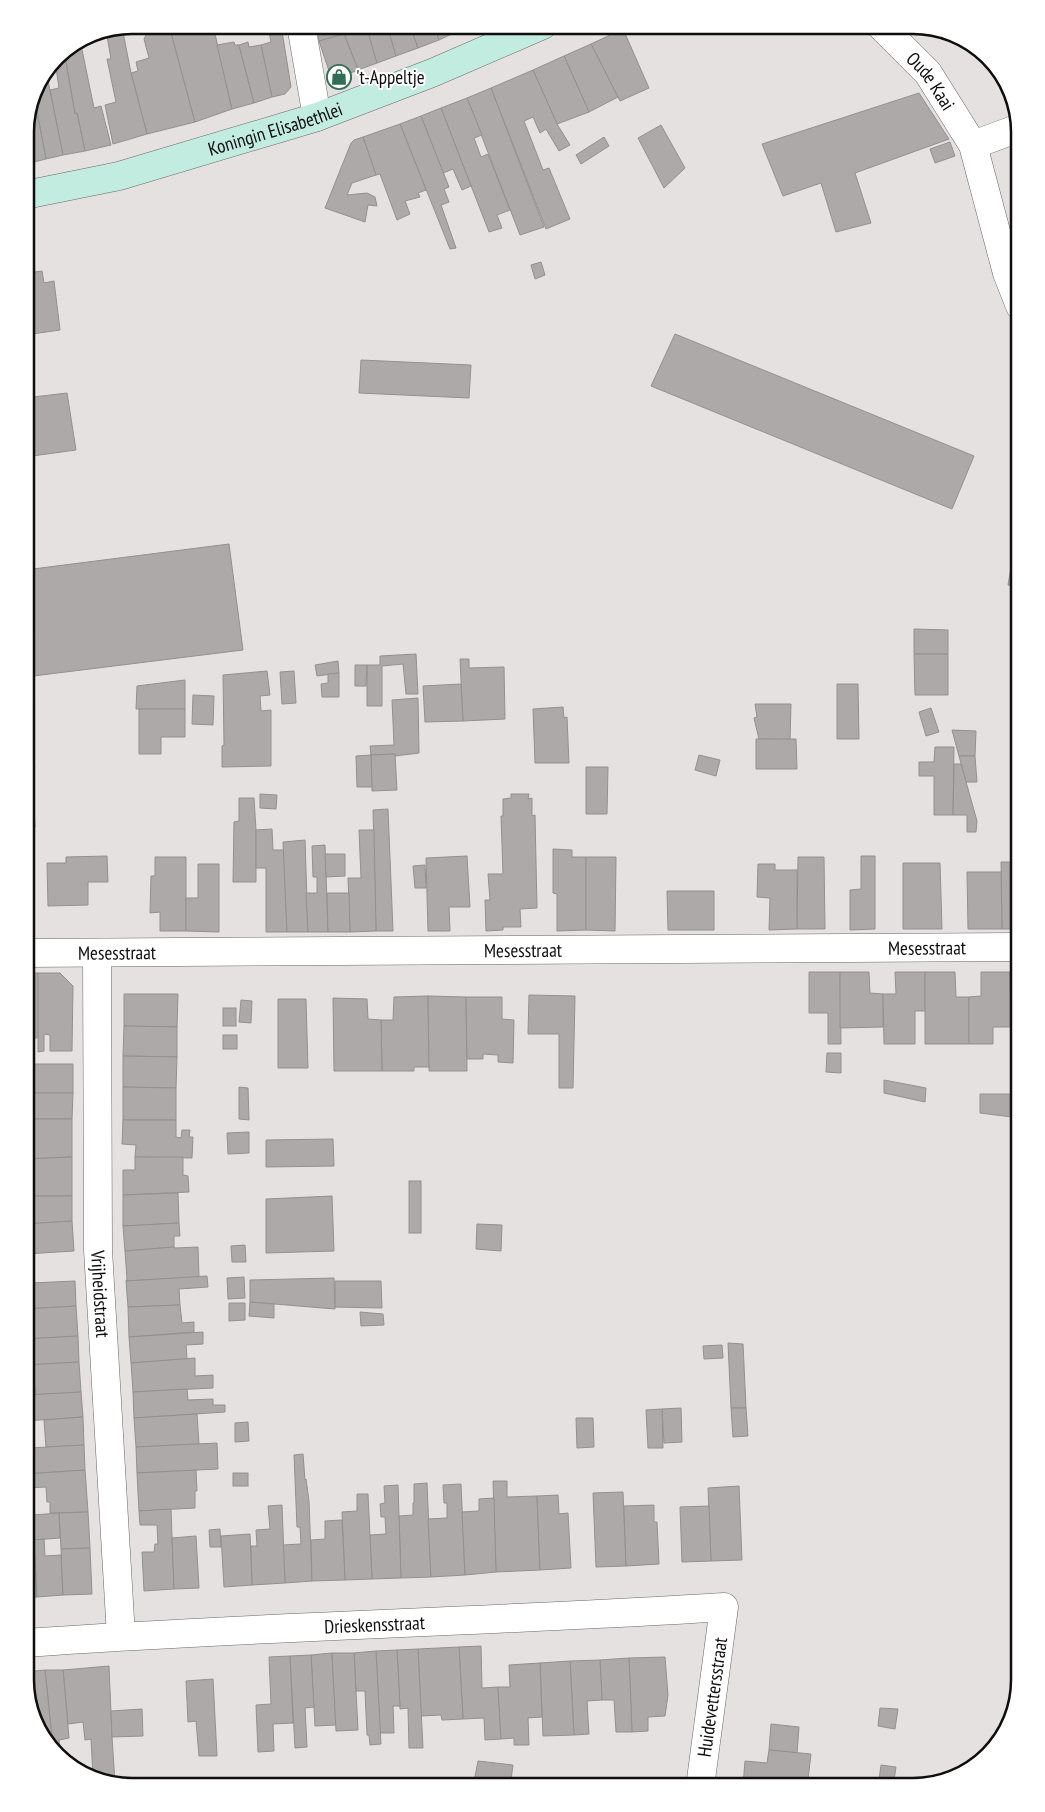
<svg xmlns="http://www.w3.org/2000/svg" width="1045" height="1812" viewBox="0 0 1045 1812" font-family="'PT Sans Narrow',sans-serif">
<rect width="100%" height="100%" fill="#e5e1e1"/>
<g fill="#ada9a9" stroke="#939090">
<path d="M 151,25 L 169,25 L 195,122 L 147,134 L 131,73 L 138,71 L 136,62 L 149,58 L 144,39 Z"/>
<path d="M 169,25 L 213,25 L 232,109 L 195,122 Z"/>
<path d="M 243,25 L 276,25 L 255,30 L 254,28 L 244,30 Z"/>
<path d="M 281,25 L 291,87 L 285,94 L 272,97 L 261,45 L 271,42 L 268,27 Z"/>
<path d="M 317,25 L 341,25 L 344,34 L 319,41 Z"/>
<path d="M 341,25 L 366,25 L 377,63 L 358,70 Z"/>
<path d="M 366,25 L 387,25 L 396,56 L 377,63 Z"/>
<path d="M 387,25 L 410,25 L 418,48 L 396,56 Z"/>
<path d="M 410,25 L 434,25 L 439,40 L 418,48 Z"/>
<path d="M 434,25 L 464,25 L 465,28 L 439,40 Z"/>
<path d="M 122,27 L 131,73 L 147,134 L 113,144 L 105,105 L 116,102 L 107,59 L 111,59 L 106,30 Z"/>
<path d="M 623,29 L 649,88 L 620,101 L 591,44 Z"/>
<path d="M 344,34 L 358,70 L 338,78 L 330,74 L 319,41 Z"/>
<path d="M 80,40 L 94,108 L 101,106 L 111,145 L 85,151 L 77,113 L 75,114 L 64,51 Z"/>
<path d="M 234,42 L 235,45 L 239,45 L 254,103 L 232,109 L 217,45 Z"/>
<path d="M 248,42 L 249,47 L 261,45 L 272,97 L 254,103 L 239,45 Z"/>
<path d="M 591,44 L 618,97 L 589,112 L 564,56 Z"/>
<path d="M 64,51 L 75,114 L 77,113 L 85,151 L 63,155 L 50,90 L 59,88 L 55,61 L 52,62 L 56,56 Z"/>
<path d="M 564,56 L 589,112 L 557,124 L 533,70 Z"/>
<path d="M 533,70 L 557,124 L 570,145 L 559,151 L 546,129 L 540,133 L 533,117 L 524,121 L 543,170 L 549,168 L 570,219 L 546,229 L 491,88 Z"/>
<path d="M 46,71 L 63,155 L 46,159 L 33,91 Z"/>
<path d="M 491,88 L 544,227 L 520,235 L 467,98 Z"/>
<path d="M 33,91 L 46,159 L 30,163 L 25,137 L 25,125 Z"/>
<path d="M 919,93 L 949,139 L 855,173 L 871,223 L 836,232 L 821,183 L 783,196 L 762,144 Z"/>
<path d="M 467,98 L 482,135 L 474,138 L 481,157 L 488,154 L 510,210 L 497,215 L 502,228 L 489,232 L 441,108 Z"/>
<path d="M 441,108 L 471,186 L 462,190 L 453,169 L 443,173 L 421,116 Z"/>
<path d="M 421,116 L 449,187 L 444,189 L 449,202 L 441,205 L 456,248 L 450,249 L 400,124 Z"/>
<path d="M 400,124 L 426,190 L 418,193 L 420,197 L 405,201 L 410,214 L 397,220 L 380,174 L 376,175 L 363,137 Z"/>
<path d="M 661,125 L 685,168 L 664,188 L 638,138 Z"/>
<path d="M 25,137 L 30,163 L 25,163 Z"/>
<path d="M 363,137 L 376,175 L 352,183 L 347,195 L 367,193 L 375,197 L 377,206 L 368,205 L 365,222 L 325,208 L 351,143 L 354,140 Z"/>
<path d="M 604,137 L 609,146 L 581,164 L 576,155 Z"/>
<path d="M 950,142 L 955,156 L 935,163 L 930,149 Z"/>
<path d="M 27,230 L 35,272 L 42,271 L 44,283 L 54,281 L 60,330 L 25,335 L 25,231 Z"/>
<path d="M 541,262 L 545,275 L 535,279 L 531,265 Z"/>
<path d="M 675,334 L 974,456 L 952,509 L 651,386 Z"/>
<path d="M 361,360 L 471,365 L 469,398 L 359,393 Z"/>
<path d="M 67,393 L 76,450 L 25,457 L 25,398 Z"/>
<path d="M 229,544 L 243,650 L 25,677 L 25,570 Z"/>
<path d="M 1012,562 L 1020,564 L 1020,587 L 1008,585 Z"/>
<path d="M 914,629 L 948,630 L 948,654 L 914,654 Z"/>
<path d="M 1015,629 L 1020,629 L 1020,655 L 1014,655 Z"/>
<path d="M 416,654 L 418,694 L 406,694 L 403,664 L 382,666 L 382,706 L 367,706 L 367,665 L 380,665 L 380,656 Z"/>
<path d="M 914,654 L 948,654 L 948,695 L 915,695 Z"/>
<path d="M 460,659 L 469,659 L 469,668 L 504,667 L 505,719 L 463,721 Z"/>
<path d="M 338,661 L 339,673 L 317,676 L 315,665 Z"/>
<path d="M 355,665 L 367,665 L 366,686 L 355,686 Z"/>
<path d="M 267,671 L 270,695 L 260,696 L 261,711 L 271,710 L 271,766 L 222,767 L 222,746 L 224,745 L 223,675 Z"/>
<path d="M 294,671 L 296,703 L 282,704 L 280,672 Z"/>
<path d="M 339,673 L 339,697 L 322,697 L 321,684 L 328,683 L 328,674 Z"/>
<path d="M 185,680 L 185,709 L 136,709 L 137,686 Z"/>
<path d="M 461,684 L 463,721 L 425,722 L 423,686 Z"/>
<path d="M 837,684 L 858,684 L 859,739 L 837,739 Z"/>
<path d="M 193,695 L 214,696 L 213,725 L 192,724 Z"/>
<path d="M 418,698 L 419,753 L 395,756 L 395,754 L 371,755 L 370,746 L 394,745 L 392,700 Z"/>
<path d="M 755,704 L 791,704 L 790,740 L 759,739 L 754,718 L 757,717 Z"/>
<path d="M 563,707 L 564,718 L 567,717 L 569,763 L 535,763 L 533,709 Z"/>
<path d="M 931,708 L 939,732 L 926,736 L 919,712 Z"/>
<path d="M 139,709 L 185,709 L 185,737 L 161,737 L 161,754 L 139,754 Z"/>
<path d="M 952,730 L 976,731 L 975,756 L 959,756 Z"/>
<path d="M 1017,732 L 1020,732 L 1020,758 L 1016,757 Z"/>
<path d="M 756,739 L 796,739 L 797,769 L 756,769 Z"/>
<path d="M 935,747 L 954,747 L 953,815 L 934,815 L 934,776 L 919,776 L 919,762 L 934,762 Z"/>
<path d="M 395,754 L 397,790 L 372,791 L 371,755 Z"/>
<path d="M 371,755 L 372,787 L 357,787 L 356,756 Z"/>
<path d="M 699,755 L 720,760 L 716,776 L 695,770 Z"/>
<path d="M 959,756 L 975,756 L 977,782 L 966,782 Z"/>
<path d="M 1016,757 L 1020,758 L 1020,784 L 1016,784 Z"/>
<path d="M 954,764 L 961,764 L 977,821 L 976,832 L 967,832 L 967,815 L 953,815 Z"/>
<path d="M 586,767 L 608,767 L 607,814 L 586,814 Z"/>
<path d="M 25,775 L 32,775 L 35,827 L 25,827 Z"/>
<path d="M 1016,784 L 1020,784 L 1020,820 L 1016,818 Z"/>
<path d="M 260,794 L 277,795 L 276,809 L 260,808 Z"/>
<path d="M 511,794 L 529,794 L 528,799 L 532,798 L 532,816 L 535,815 L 537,908 L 520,909 L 521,927 L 503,927 L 503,930 L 486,931 L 485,900 L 490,900 L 488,874 L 503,874 L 501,816 L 503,816 L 503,799 L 511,798 Z"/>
<path d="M 239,798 L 254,798 L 256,830 L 256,882 L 233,882 L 234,822 L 239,821 Z"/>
<path d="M 388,809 L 393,931 L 376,931 L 373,810 Z"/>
<path d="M 272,829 L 273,850 L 284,850 L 287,932 L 266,932 L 266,868 L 256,868 L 256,830 Z"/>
<path d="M 359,830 L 374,830 L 376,931 L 350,932 L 348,878 L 361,878 Z"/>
<path d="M 305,840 L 308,932 L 287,932 L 283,842 Z"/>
<path d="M 325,845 L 328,932 L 308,932 L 306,893 L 317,893 L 317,877 L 313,877 L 312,846 Z"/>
<path d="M 553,849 L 572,850 L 572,857 L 586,857 L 586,930 L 557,931 L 557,894 L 553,893 Z"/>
<path d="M 325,854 L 345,854 L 345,876 L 326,877 Z"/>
<path d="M 107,856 L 108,882 L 88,882 L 88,905 L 48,906 L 47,863 L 66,863 L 66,857 Z"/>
<path d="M 467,856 L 470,907 L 449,907 L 450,931 L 428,931 L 426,858 Z"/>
<path d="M 861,856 L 875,856 L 875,929 L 850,930 L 850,890 L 861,889 Z"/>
<path d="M 155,857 L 186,857 L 186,931 L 160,931 L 160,912 L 150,913 L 151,876 L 155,876 Z"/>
<path d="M 586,857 L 616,857 L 615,931 L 586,930 Z"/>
<path d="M 798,857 L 824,857 L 825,929 L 797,929 Z"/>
<path d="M 1001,862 L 1020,862 L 1020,925 L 1017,929 L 1002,929 Z"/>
<path d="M 903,863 L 940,863 L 942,929 L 903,929 Z"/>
<path d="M 198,864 L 219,864 L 219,932 L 186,931 L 186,898 L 198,898 Z"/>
<path d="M 758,864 L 775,864 L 775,870 L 797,870 L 797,929 L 769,930 L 770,898 L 757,897 Z"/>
<path d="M 425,865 L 426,888 L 415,888 L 413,866 Z"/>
<path d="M 967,872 L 1001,872 L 1002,929 L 968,929 Z"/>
<path d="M 667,891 L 714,891 L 714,930 L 668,930 Z"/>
<path d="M 327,893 L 349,893 L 350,932 L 328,932 Z"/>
<path d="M 809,972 L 840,972 L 841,1044 L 828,1044 L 828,1013 L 809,1013 Z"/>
<path d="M 840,972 L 869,972 L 870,993 L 883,994 L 883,1027 L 840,1028 Z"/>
<path d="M 895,972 L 925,972 L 925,1011 L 915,1011 L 915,1044 L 884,1044 L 883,994 L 896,994 Z"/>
<path d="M 925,972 L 955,972 L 956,997 L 969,997 L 969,1044 L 925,1044 Z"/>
<path d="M 981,972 L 1010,972 L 1011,1027 L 993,1027 L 993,1044 L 969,1044 L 969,997 L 981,996 Z"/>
<path d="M 1010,972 L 1020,972 L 1020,1022 L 1011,1022 Z"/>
<rect x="25" y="973" width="13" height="65"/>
<path d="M 38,973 L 60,973 L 73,986 L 72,1051 L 50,1051 L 50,1035 L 44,1034 L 44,1051 L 38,1052 Z"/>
<path d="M 124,994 L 178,994 L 177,1027 L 124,1026 Z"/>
<path d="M 529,995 L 575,996 L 573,1088 L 559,1088 L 559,1034 L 528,1034 Z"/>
<path d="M 428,996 L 429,1067 L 414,1067 L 414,1071 L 382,1071 L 381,1020 L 393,1020 L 394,997 Z"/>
<path d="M 428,996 L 466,997 L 467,1071 L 429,1071 Z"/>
<path d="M 466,997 L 502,997 L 502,1019 L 514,1020 L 513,1063 L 498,1062 L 498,1055 L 483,1054 L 483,1059 L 467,1059 Z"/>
<path d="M 333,998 L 367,999 L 368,1019 L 381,1020 L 382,1071 L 334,1071 Z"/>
<path d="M 278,999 L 306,999 L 308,1068 L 278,1068 Z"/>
<path d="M 241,1000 L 252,1001 L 251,1023 L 239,1022 Z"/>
<rect x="223" y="1008" width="13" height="18"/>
<path d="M 124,1026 L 177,1027 L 177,1057 L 123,1056 Z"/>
<rect x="223" y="1035" width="14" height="14"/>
<path d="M 827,1053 L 841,1053 L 841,1073 L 826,1072 Z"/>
<path d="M 123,1056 L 177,1057 L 176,1088 L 123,1087 Z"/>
<path d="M 34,1064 L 73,1064 L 73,1093 L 25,1093 L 25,1079 L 34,1079 Z"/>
<path d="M 884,1080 L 926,1088 L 925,1102 L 884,1093 Z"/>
<path d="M 123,1087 L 176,1088 L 176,1120 L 123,1120 Z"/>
<path d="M 239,1087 L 248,1088 L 249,1120 L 239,1119 Z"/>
<path d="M 25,1093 L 73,1093 L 72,1119 L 25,1119 Z"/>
<path d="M 980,1094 L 1012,1094 L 1012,1117 L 980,1113 Z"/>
<path d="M 1012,1094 L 1020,1094 L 1020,1116 L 1012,1117 Z"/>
<path d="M 33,1119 L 72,1119 L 72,1157 L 25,1159 L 25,1138 L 33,1138 Z"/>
<path d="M 123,1120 L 176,1120 L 176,1137 L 181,1138 L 182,1130 L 190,1130 L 189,1137 L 193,1137 L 192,1158 L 135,1157 L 136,1145 L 122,1144 Z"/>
<path d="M 249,1132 L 249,1153 L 228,1154 L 227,1133 Z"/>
<path d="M 333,1139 L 334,1166 L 266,1167 L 266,1140 Z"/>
<path d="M 72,1157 L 72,1196 L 25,1196 L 25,1159 Z"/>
<path d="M 135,1157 L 183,1157 L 183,1175 L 188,1176 L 189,1192 L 123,1195 L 123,1170 L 135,1170 Z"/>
<rect x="409" y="1181" width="12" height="52"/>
<path d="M 178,1193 L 179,1223 L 123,1226 L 123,1195 Z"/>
<path d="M 25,1196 L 72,1196 L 72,1221 L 25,1224 Z"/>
<path d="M 332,1196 L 334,1251 L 266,1253 L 266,1199 Z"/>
<path d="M 72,1221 L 74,1251 L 25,1254 L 25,1224 Z"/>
<path d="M 179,1223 L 180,1236 L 174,1236 L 174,1247 L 125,1251 L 123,1226 Z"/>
<path d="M 477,1224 L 502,1225 L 501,1251 L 476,1249 Z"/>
<path d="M 245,1245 L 246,1262 L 232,1262 L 231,1246 Z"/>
<path d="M 174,1247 L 175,1248 L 198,1247 L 199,1277 L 126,1281 L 127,1279 L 125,1251 Z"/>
<path d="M 207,1276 L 208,1287 L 179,1289 L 180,1305 L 128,1307 L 126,1281 Z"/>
<path d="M 244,1277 L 245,1298 L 228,1299 L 227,1278 Z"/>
<path d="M 334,1278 L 335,1309 L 250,1302 L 250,1280 Z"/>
<path d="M 75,1281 L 76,1306 L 25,1309 L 25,1295 L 32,1295 L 31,1283 Z"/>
<path d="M 335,1281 L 381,1281 L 382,1308 L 335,1307 Z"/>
<path d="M 250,1302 L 274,1304 L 274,1318 L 249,1316 Z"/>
<path d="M 229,1303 L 245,1303 L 245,1320 L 229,1321 Z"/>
<path d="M 180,1305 L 182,1323 L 194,1322 L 194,1332 L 129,1337 L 128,1307 Z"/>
<path d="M 76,1306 L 78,1336 L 25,1339 L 25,1309 Z"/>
<path d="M 360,1312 L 383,1314 L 384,1325 L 361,1326 Z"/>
<path d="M 203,1332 L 203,1344 L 186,1345 L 187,1359 L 131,1363 L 129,1337 Z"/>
<path d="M 78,1336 L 79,1362 L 25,1365 L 25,1339 Z"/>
<path d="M 728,1343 L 743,1344 L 746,1408 L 731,1408 Z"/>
<path d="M 722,1345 L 723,1358 L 704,1359 L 703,1346 Z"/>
<path d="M 195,1358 L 195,1376 L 213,1375 L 213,1388 L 133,1392 L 131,1363 Z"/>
<path d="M 79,1362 L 81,1392 L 35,1395 L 36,1389 L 28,1382 L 25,1382 L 25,1365 Z"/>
<path d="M 187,1389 L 188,1400 L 213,1399 L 213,1405 L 225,1405 L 225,1412 L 134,1418 L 133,1392 Z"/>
<path d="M 81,1392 L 83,1417 L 25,1421 L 25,1395 Z"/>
<path d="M 681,1408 L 682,1442 L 664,1443 L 662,1409 Z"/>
<path d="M 731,1408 L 746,1408 L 748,1436 L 733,1437 Z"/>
<path d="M 662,1409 L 663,1448 L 648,1448 L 646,1410 Z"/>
<path d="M 197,1414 L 199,1444 L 136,1447 L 134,1418 Z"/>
<path d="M 83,1417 L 84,1445 L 46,1447 L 44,1420 Z"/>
<path d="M 576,1418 L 593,1418 L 594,1447 L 577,1448 Z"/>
<path d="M 248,1422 L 249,1441 L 235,1442 L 235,1423 Z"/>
<path d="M 217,1443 L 218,1469 L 137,1473 L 136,1447 Z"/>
<path d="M 84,1445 L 85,1470 L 25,1474 L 25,1462 L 29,1462 L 29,1448 Z"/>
<path d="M 303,1454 L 305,1480 L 306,1479 L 309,1501 L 312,1581 L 285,1583 L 283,1545 L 301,1544 L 300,1527 L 297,1527 L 294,1455 Z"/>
<path d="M 85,1470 L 88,1512 L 50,1513 L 50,1502 L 47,1502 L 46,1487 L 25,1488 L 25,1474 Z"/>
<path d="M 196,1470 L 197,1491 L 195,1491 L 195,1508 L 139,1511 L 137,1473 Z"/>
<rect x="233" y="1473" width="15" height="13"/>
<path d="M 493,1481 L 507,1481 L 507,1497 L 537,1496 L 540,1570 L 496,1572 Z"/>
<path d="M 427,1483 L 431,1577 L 401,1578 L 399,1516 L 413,1515 L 413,1503 L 414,1503 L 414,1484 Z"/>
<path d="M 461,1484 L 465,1575 L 431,1577 L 428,1519 L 447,1518 L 447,1503 L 444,1503 L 443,1485 Z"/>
<path d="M 398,1485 L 401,1578 L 372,1579 L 370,1535 L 386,1534 L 385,1517 L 381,1517 L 380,1504 L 385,1503 L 384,1486 Z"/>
<path d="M 739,1486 L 742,1560 L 711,1561 L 708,1488 Z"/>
<path d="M 623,1492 L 626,1566 L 596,1567 L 593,1493 Z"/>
<path d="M 357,1494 L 368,1494 L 372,1579 L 345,1580 L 342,1512 L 357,1511 Z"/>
<path d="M 558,1495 L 559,1514 L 568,1513 L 571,1568 L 540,1570 L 537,1496 Z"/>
<path d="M 494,1498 L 496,1572 L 465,1575 L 462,1512 L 479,1511 L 479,1499 Z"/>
<path d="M 282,1505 L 285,1583 L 252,1585 L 251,1546 L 257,1546 L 256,1530 L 270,1529 L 268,1506 Z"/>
<path d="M 654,1505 L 654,1522 L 657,1522 L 659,1564 L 626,1566 L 624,1506 Z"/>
<path d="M 709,1506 L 711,1561 L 682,1562 L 680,1507 Z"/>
<path d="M 171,1509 L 174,1589 L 144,1591 L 142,1552 L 154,1552 L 155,1544 L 158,1544 L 157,1525 L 140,1525 L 139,1511 Z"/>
<path d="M 88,1512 L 90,1548 L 61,1549 L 59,1513 Z"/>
<path d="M 59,1513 L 60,1538 L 34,1540 L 33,1515 Z"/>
<path d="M 25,1515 L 33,1515 L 33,1525 L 26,1525 L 25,1527 Z"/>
<path d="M 342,1520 L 345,1580 L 312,1581 L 311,1540 L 325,1539 L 325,1521 Z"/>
<path d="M 220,1529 L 221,1547 L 210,1547 L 209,1530 Z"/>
<path d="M 250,1534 L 252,1585 L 224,1587 L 221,1536 Z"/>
<path d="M 34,1536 L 37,1597 L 25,1598 L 25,1537 Z"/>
<path d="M 196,1536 L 199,1588 L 174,1589 L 172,1538 Z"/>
<path d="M 44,1539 L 45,1556 L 61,1555 L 63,1595 L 37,1597 L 34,1540 Z"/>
<path d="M 90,1548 L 92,1594 L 63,1595 L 61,1549 Z"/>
<path d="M 481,1646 L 482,1688 L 498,1687 L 501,1739 L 485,1740 L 484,1718 L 463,1719 L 459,1647 Z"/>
<path d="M 459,1647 L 463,1719 L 442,1720 L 441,1715 L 421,1716 L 418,1649 Z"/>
<path d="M 418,1649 L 423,1748 L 409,1748 L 408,1708 L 400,1709 L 397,1650 Z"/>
<path d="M 397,1650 L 400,1706 L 393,1706 L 394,1733 L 380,1733 L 376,1651 Z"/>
<path d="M 376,1651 L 381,1744 L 370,1745 L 369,1735 L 367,1735 L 365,1691 L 356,1691 L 354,1653 Z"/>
<path d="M 332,1653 L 336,1725 L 315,1726 L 311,1655 Z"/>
<path d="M 332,1653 L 354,1653 L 358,1730 L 336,1731 Z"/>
<path d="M 311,1655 L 314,1707 L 305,1708 L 307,1747 L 295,1748 L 290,1656 Z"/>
<path d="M 290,1656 L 293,1723 L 273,1724 L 274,1751 L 258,1752 L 256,1705 L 271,1704 L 269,1657 Z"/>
<path d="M 665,1657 L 668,1695 L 665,1716 L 648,1717 L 648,1731 L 632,1732 L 629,1658 Z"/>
<path d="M 629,1658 L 632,1732 L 616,1732 L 614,1700 L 602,1700 L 600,1660 Z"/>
<path d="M 600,1660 L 602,1700 L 587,1701 L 589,1734 L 574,1735 L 570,1661 Z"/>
<path d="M 570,1661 L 574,1735 L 543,1736 L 540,1663 Z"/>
<path d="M 540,1663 L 542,1717 L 528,1718 L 529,1745 L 514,1745 L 514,1738 L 501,1739 L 498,1687 L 510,1687 L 509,1665 Z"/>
<path d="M 109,1666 L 112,1737 L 115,1783 L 93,1776 L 91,1739 L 85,1740 L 83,1722 L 68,1724 L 63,1670 Z"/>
<path d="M 45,1670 L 63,1670 L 69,1738 L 59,1740 L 60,1753 L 53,1747 Z"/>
<path d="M 45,1670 L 53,1747 L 37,1729 L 36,1712 L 32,1712 L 29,1696 L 26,1672 Z"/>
<path d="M 213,1679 L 217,1756 L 199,1756 L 196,1721 L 188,1722 L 186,1681 Z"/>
<path d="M 880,1708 L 898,1709 L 895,1729 L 878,1726 Z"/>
<path d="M 142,1709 L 143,1736 L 112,1737 L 111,1711 Z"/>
<path d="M 771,1724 L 799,1727 L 797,1753 L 769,1750 Z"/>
<path d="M 769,1750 L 811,1754 L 807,1787 L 743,1786 L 745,1761 L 767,1763 Z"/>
<path d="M 478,1761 L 513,1765 L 510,1787 L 473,1787 Z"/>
<path d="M 881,1765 L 896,1767 L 893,1787 L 878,1787 Z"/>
</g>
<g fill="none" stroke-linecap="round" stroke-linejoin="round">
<defs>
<g id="street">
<path d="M 301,25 L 317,117"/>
<path id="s1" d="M 880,25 L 928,73 L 973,145 L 1007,273 L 1020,306"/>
<path d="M 973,145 L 1019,128"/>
<path id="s2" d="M 25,953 L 1020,947"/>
<path id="s3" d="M 97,953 L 98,1250 L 121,1636"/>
<path id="s4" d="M 25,1643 C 258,1626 491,1622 724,1607 L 700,1787"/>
</g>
<g id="secondary">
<path id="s5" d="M 25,195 L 119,176 L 317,117 L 432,73 L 543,25"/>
</g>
</defs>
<use href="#street" stroke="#6a6767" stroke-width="29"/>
<use href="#secondary" stroke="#6a6767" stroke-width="29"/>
<use href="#street" stroke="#fff" stroke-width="28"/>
<use href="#secondary" stroke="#c1ecdf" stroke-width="28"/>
</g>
<defs>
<symbol id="shop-ring" viewBox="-11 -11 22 22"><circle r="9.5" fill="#fff" stroke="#326d57" stroke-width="1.5"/><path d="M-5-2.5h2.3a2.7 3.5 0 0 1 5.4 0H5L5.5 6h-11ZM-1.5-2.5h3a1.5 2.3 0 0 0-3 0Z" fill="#326d57"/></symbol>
</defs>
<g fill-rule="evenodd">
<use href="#shop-ring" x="325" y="63" width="28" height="28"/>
</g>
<g text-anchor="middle" stroke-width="4" stroke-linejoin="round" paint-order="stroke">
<g font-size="19" fill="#0f0d0e" stroke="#fff" text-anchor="start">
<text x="356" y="84">'t-Appeltje</text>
</g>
<g font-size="19" fill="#0f0d0e" stroke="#fff">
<text dy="7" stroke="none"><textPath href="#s1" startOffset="76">Oude Kaai</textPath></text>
<text dy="7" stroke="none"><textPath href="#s5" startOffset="259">Koningin Elisabethlei</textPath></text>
<text dy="7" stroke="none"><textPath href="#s2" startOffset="902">Mesesstraat</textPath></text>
<text dy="7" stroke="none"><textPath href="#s2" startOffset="498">Mesesstraat</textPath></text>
<text dy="7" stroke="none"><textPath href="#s2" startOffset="92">Mesesstraat</textPath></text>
<text dy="7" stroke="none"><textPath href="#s3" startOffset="341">Vrijheidstraat</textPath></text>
<text dy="7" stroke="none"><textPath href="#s4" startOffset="350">Drieskensstraat</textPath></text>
<text transform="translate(712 1697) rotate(-82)" y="7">Huidevettersstraat</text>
</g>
</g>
<path d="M0 0H1045V1812H0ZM132 34H913A98 98 0 0 1 1011 132V1680A98 98 0 0 1 913 1778H132A98 98 0 0 1 34 1680V132A98 98 0 0 1 132 34Z" fill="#fff" fill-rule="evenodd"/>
<path fill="none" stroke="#0f0d0e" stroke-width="2.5" d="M132 34H913A98 98 0 0 1 1011 132V1680A98 98 0 0 1 913 1778H132A98 98 0 0 1 34 1680V132A98 98 0 0 1 132 34Z"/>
</svg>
